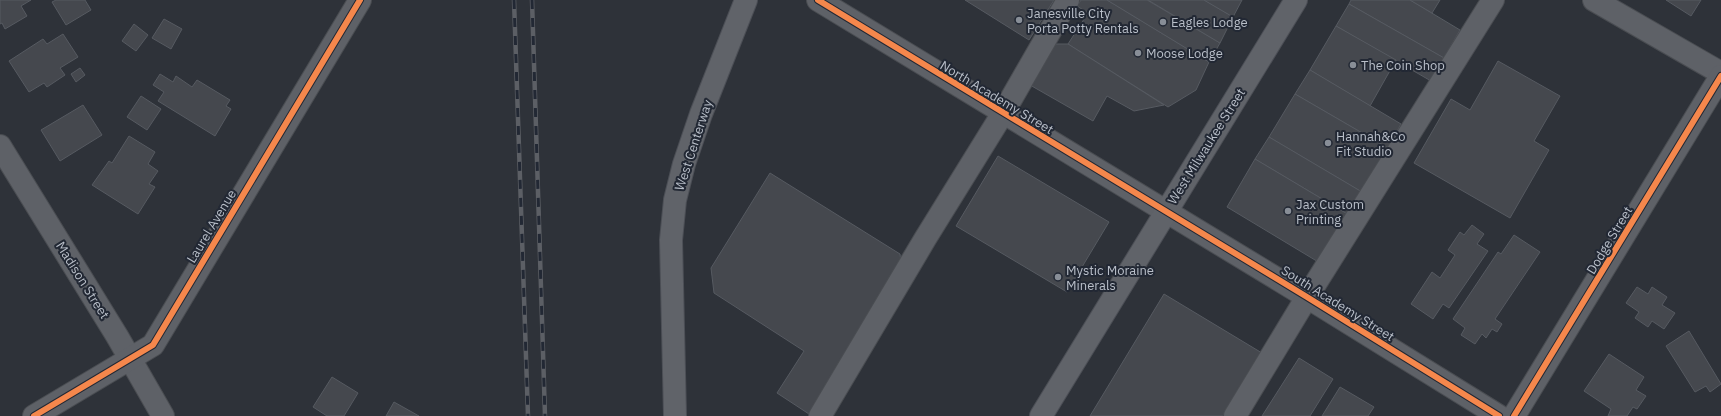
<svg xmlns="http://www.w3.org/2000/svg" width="1721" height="416" viewBox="0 0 1721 416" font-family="'IBM Plex Sans',sans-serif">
<rect width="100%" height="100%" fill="#2e3239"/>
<g fill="#45484e" stroke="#565a61">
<path d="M 0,0 L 31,0 L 21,6 L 27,16 L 5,29 L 2,23 L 0,24 Z"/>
<path d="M 56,0 L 85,0 L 91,10 L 66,25 L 52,2 Z"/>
<path d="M 965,0 L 1054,0 L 1029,40 Z"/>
<path d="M 1081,0 L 1107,0 L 1209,62 L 1196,90 L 1168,107 L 1068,44 L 1088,13 L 1077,6 Z"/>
<path d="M 1107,0 L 1147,0 L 1220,43 L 1209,62 Z"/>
<path d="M 1148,0 L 1204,0 L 1233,17 L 1220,43 Z"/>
<path d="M 1204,0 L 1242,0 L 1233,17 Z"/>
<path d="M 1351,0 L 1410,0 L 1460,30 L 1444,58 L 1349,4 Z"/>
<path d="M 1410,0 L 1440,0 L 1432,13 Z"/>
<path d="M 1666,0 L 1701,0 L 1691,16 Z"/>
<path d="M 1349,4 L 1444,58 L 1431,81 L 1336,26 Z"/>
<path d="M 164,19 L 182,29 L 171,49 L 152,38 Z"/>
<path d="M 134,24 L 148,35 L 136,51 L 122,41 Z"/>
<path d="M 1336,26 L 1396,60 L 1370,106 L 1310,70 Z"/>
<path d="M 63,34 L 78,57 L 60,68 L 65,75 L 47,87 L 44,83 L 29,92 L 9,61 L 43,39 L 47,44 Z"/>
<path d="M 1054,44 L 1068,44 L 1164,105 L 1134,111 L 1107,96 L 1093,121 L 1030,85 Z"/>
<path d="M 1498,61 L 1560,96 L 1534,141 L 1549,150 L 1510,218 L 1414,163 L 1451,99 L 1470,110 Z"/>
<path d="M 80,68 L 85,75 L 76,82 L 71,74 Z"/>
<path d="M 1310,70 L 1401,124 L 1388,148 L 1295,94 Z"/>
<path d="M 160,74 L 173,82 L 176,76 L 192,87 L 197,80 L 230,100 L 226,106 L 231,109 L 215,136 L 158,101 L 164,92 L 153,85 Z"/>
<path d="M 1295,94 L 1388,148 L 1362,192 L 1269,137 Z"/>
<path d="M 141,96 L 161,109 L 147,130 L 127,117 Z"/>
<path d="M 83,105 L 102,135 L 60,161 L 41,130 Z"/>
<path d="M 129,136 L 155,152 L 148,164 L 158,171 L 149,184 L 155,187 L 138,214 L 92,185 L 109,161 L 112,163 Z"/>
<path d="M 1269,137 L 1362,192 L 1349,215 L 1255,159 Z"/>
<path d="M 998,156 L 1109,222 L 1067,292 L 956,226 Z"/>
<path d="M 1255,159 L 1349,215 L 1320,263 L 1227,207 Z"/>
<path d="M 770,173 L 900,254 L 902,271 L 809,414 L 777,393 L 804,351 L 714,293 L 711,268 Z"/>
<path d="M 1472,225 L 1484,234 L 1477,244 L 1488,251 L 1449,308 L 1443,304 L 1433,319 L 1411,304 L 1432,272 L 1440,278 L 1455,255 L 1448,250 L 1460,232 L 1464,235 Z"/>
<path d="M 1514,235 L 1540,252 L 1495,319 L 1502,324 L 1497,332 L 1492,329 L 1486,338 L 1482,334 L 1475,344 L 1461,335 L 1465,328 L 1453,319 L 1498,252 L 1501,254 Z"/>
<path d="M 1637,287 L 1648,294 L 1652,287 L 1667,297 L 1662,305 L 1675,313 L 1664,329 L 1652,321 L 1648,327 L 1635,318 L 1639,312 L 1626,303 Z"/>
<path d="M 1164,294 L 1262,353 L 1224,416 L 1090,416 Z"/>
<path d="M 1689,331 L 1721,384 L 1710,392 L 1706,386 L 1695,392 L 1666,346 Z"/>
<path d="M 1609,354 L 1644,377 L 1636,390 L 1646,396 L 1637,409 L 1633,407 L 1627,416 L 1608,416 L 1611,409 L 1584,391 Z"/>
<path d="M 1299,358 L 1333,379 L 1310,416 L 1262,416 Z"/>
<path d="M 332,377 L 358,393 L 344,416 L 327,416 L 313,407 Z"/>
<path d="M 1340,387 L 1374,407 L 1368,416 L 1322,416 Z"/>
<path d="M 394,402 L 419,416 L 386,416 Z"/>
</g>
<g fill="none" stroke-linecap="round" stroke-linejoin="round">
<defs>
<g id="minor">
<path d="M 818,0 L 1307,297 L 1499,416"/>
<path d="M 1594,0 L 1721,73"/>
<path d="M 0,146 L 117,336 L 163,416"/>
<path d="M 34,416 L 153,345 L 360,0"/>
<path d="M 820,416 L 925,239 L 1003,113 L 1068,0"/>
<path d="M 1235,416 L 1307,297 L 1493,0"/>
<path d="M 1514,416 L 1721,76"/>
</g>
<g id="major">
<path d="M 675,416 L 671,240 L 675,200 L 684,164 L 701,114 L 746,0"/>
<path d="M 1041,416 L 1296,0"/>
</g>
</defs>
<use href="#minor" stroke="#4a4d52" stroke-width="24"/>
<use href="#major" stroke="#4c4f56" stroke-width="24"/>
<use href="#minor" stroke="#5e6167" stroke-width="22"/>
<use href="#major" stroke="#606369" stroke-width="22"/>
<defs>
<g id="rail">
<path d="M 514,0 L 528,416"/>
<path d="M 532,0 L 545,416"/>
</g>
</defs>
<use href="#rail" stroke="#5c5f65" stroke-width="4.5"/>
<use href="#rail" stroke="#222834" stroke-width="3" stroke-dasharray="9" stroke-linecap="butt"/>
<defs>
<g id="cycleway">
<path d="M 818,0 L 1307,297 L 1499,416"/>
<path d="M 34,416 L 153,345 L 360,0"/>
<path d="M 1514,416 L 1721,76"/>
</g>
</defs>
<use href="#cycleway" stroke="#222834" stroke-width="8"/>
<use href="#cycleway" stroke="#f5874c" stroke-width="6"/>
</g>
<g fill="#888e97" stroke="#222834" stroke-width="1.5">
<circle cx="1019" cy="20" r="4"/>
<circle cx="1163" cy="22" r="4"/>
<circle cx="1138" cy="53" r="4"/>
<circle cx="1353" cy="65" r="4"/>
<circle cx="1328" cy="143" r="4"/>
<circle cx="1288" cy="211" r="4"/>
<circle cx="1058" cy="277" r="4"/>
</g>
<g text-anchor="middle" stroke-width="4" stroke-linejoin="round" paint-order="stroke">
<g font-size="13" fill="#b9bfc9" stroke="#222834" text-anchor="start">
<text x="1027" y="18">Janesville City<tspan x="1027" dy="15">Porta Potty Rentals</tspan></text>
<text x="1171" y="27">Eagles Lodge</text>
<text x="1146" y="58">Moose Lodge</text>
<text x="1361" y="70">The Coin Shop</text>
<text x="1336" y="141">Hannah&amp;Co<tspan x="1336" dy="15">Fit Studio</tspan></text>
<text x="1296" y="209">Jax Custom<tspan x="1296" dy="15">Printing</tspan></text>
<text x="1066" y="275">Mystic Moraine<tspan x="1066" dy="15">Minerals</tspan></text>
</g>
<g font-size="13" fill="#b9bfc9" stroke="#222834">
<text transform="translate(997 97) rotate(31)" y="5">North Academy Street</text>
<text transform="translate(693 145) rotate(-72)" y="5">West Centerway</text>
<text transform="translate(1206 146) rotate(-58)" y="5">West Milwaukee Street</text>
<text transform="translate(211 226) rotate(-59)" y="5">Laurel Avenue</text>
<text transform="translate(1609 240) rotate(-59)" y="5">Dodge Street</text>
<text transform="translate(83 280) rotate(58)" y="5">Madison Street</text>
<text transform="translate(1338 303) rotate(32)" y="5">South Academy Street</text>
</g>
</g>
</svg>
